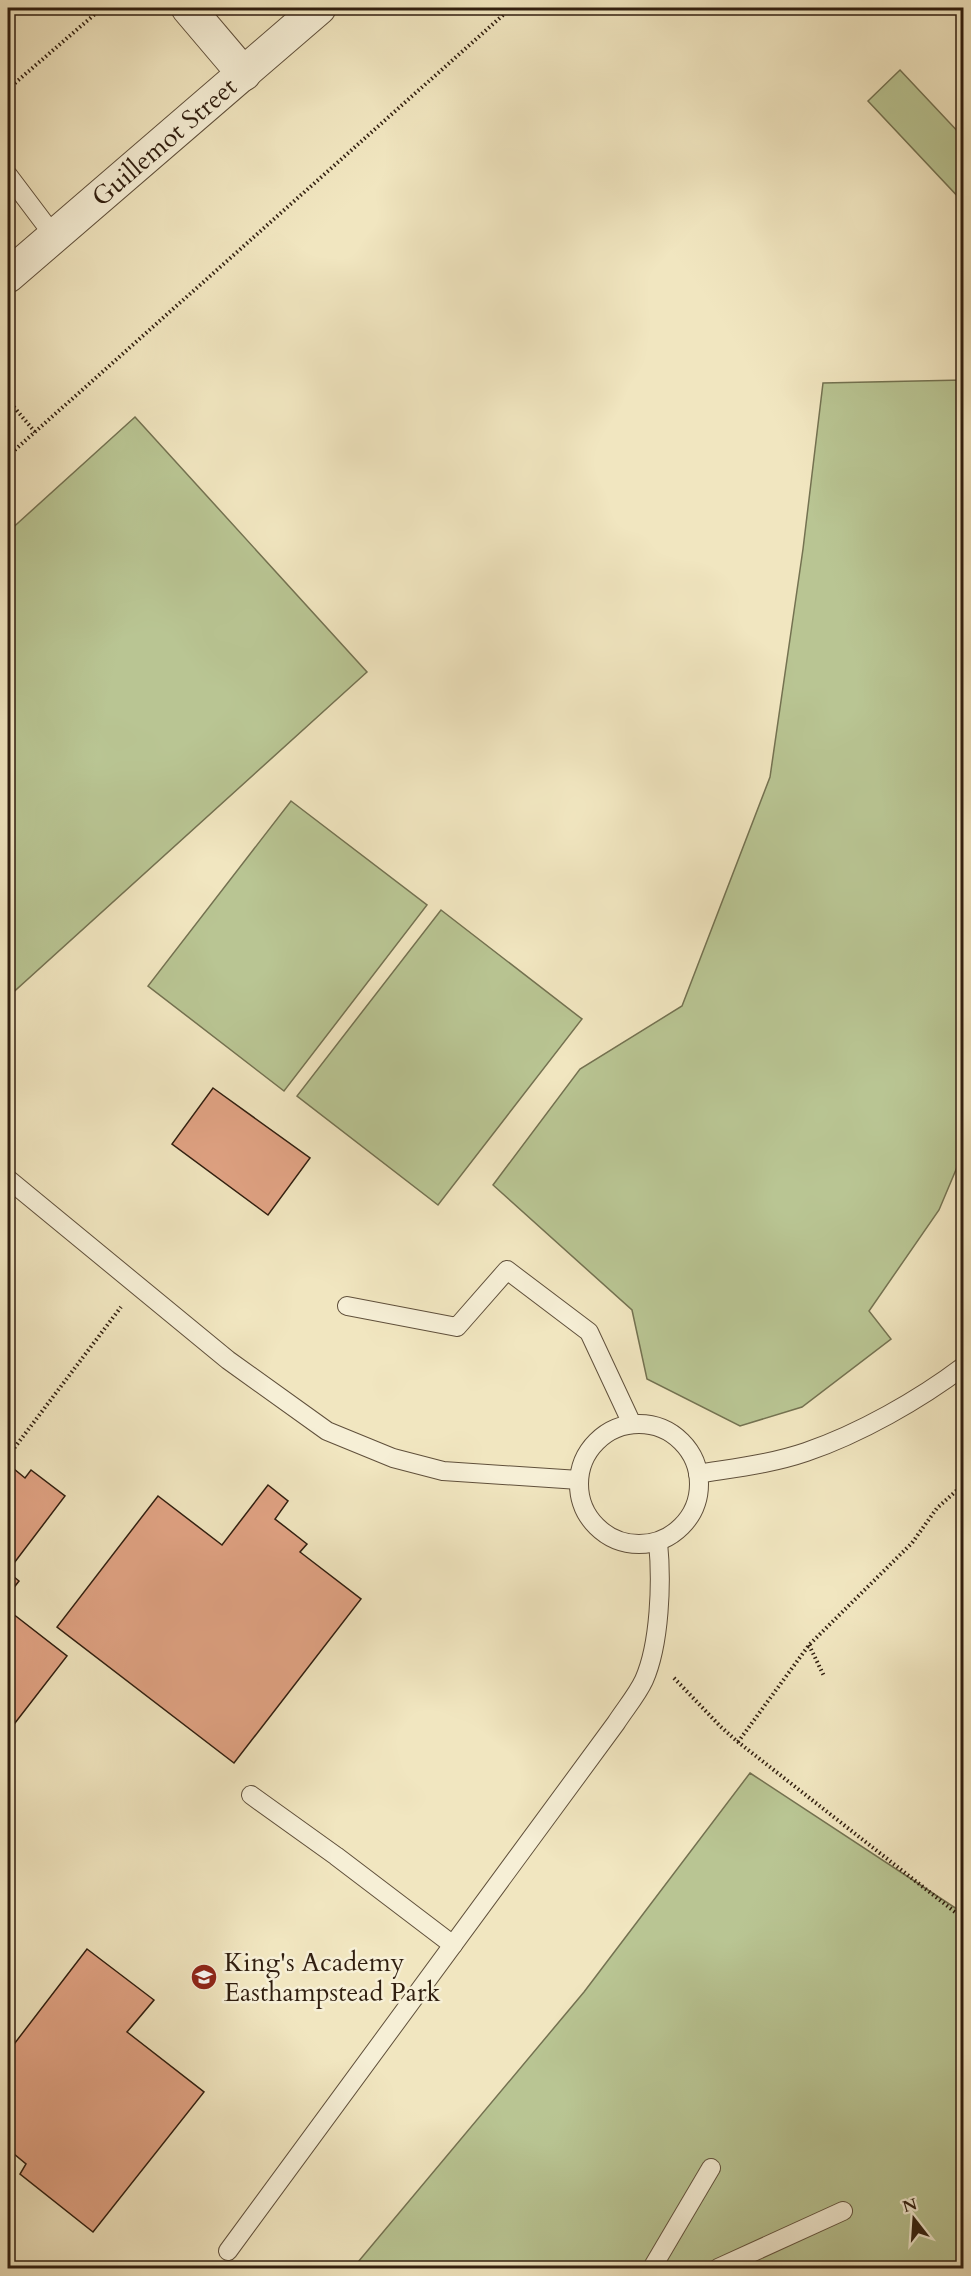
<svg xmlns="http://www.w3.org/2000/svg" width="971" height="2276" viewBox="0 0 971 2276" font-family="Cardo,serif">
<rect width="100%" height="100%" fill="#f1e6c0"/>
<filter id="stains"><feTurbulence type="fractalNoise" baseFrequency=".00333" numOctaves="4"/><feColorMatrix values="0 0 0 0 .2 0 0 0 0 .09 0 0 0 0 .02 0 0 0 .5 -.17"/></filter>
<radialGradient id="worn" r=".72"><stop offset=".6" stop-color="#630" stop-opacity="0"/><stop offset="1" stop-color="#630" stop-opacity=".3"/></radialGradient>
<g fill="#b9c593" stroke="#747251" stroke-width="1.5">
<path d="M 900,70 L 963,137 L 963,202 L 868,101 Z"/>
<path d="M 963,380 L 963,1153 L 939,1210 L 869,1311 L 891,1339 L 802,1407 L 740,1426 L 647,1379 L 632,1310 L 493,1185 L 580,1069 L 682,1006 L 770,777 L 803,549 L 823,383 Z"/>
<path d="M 135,417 L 367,672 L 8,997 L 8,532 Z"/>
<path d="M 291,801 L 427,905 L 284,1091 L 148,986 Z"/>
<path d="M 441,910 L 582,1019 L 438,1205 L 297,1096 Z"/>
<path d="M 750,1773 L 963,1913 L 963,2268 L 353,2268 L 584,1992 Z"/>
</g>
<g fill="#e1a384" stroke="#301e0f" stroke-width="1.5">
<path d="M 213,1088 L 310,1158 L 268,1215 L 172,1144 Z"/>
<path d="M 8,1464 L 25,1478 L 31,1470 L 65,1496 L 8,1571 Z"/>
<path d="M 268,1485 L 288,1501 L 275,1519 L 307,1544 L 300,1552 L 361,1599 L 234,1763 L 57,1627 L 158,1496 L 222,1545 Z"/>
<path d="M 8,1572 L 19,1581 L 8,1595 Z"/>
<path d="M 8,1610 L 67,1656 L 8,1732 Z"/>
<path d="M 87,1949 L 154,2000 L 127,2032 L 204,2092 L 93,2232 L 20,2174 L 26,2164 L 8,2149 L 8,2052 Z"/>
</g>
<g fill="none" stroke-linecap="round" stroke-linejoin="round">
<defs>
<g id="service">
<path d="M 8,175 L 54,236"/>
<path d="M 8,1179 L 228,1360 L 327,1431 L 393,1458 L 443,1471 L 579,1480"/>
<path d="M 347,1306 L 457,1327 L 507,1270 L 589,1332 L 632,1424"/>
<circle cx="639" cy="1484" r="60"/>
<path d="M 698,1474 C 734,1468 771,1464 806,1452 C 859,1434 919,1400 964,1366"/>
<path d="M 251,1795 L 336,1856 L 453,1945"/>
<path d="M 228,2251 L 616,1723 C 625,1709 637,1695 644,1680 C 660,1644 662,1581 658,1542"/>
<path d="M 652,2268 L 711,2168"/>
<path d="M 718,2268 L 843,2211"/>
</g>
<g id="minor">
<path d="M 188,8 L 244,74"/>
<path id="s1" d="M 8,276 L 319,8"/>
</g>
</defs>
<use href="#service" stroke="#60503b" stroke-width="20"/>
<use href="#minor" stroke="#60503b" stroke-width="35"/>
<g stroke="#301e0f" stroke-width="4" stroke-dasharray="1.5 3" stroke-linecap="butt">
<path d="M 8,89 L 102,8"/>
<path d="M 8,400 L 35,432"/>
<path d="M 8,456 L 511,8"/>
<path d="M 9,1455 L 121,1307"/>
<path d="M 809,1645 L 824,1676"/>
<path d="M 674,1678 L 720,1726 L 738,1742 L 964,1919"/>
<path d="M 738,1742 L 809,1645 L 912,1543 L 937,1508 L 964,1484"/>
</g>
<use href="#service" stroke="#f6efd6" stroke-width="18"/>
<use href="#minor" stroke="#f6efd6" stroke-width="33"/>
</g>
<defs>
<symbol id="school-disc" viewBox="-11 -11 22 22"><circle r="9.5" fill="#8f2418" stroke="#f6efd6"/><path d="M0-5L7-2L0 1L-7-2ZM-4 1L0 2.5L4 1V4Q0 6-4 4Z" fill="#fff"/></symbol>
</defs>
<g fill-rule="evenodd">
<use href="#school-disc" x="189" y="1962" width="30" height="30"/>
</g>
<g text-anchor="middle" stroke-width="5" stroke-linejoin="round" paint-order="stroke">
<g font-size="26" fill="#301e0f" stroke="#f6efd6">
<text dy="9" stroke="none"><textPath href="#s1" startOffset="206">Guillemot Street</textPath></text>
</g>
<g font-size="26" fill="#301e0f" stroke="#f6efd6" text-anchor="start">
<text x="224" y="1971">King's Academy<tspan x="224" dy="30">Easthampstead Park</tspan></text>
</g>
</g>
<rect width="971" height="2276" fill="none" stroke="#f1e6c0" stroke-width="30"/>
<rect x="9" y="9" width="953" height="2258" fill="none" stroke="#301e0f" stroke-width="3"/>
<rect x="15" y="15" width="941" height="2246" fill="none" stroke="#301e0f" stroke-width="1.5"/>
<g transform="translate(914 2219) rotate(343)" stroke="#f6efd6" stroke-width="4.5" paint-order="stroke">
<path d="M0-4.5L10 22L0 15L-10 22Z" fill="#301e0f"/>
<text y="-9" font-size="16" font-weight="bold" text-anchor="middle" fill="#301e0f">N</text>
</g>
<rect width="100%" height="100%" filter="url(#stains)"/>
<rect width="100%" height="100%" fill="url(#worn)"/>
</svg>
